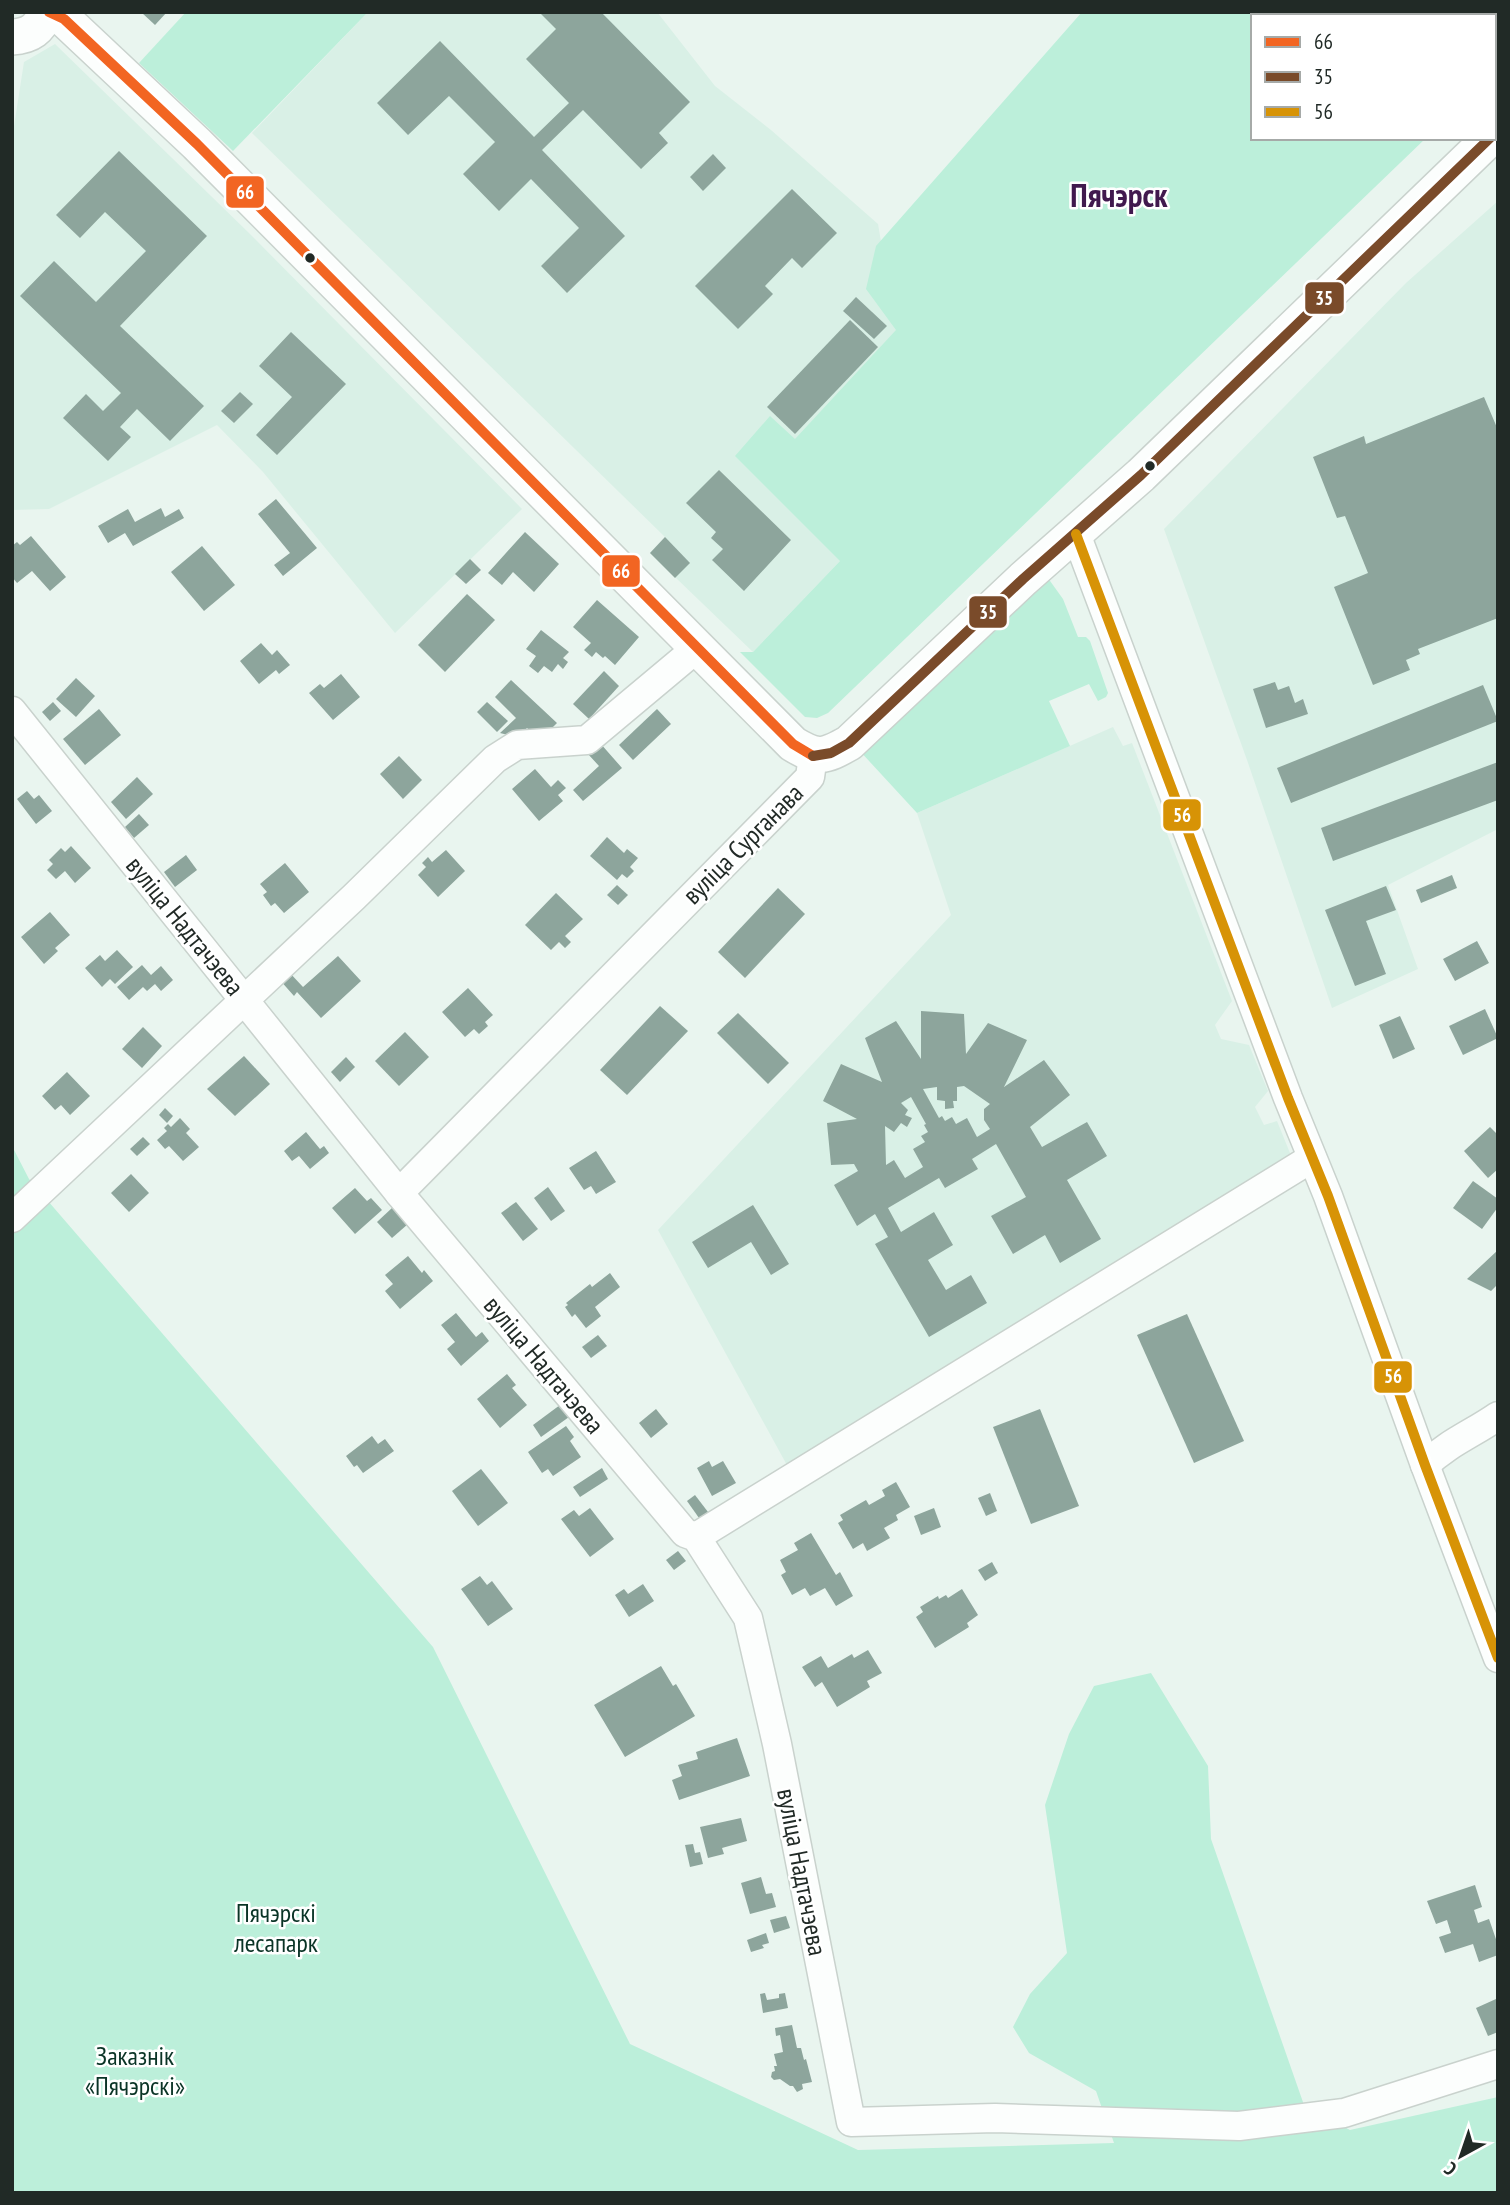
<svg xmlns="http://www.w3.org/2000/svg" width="1510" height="2205" viewBox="0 0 1510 2205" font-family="'PT Sans Narrow',sans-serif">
<rect width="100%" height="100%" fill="#e9f5ef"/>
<g fill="#d9f0e6">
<path d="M 368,12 L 657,12 L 715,86 L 771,130 L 878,224 L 886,271 L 932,318 L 840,561 L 753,652 L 650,553 L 665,537 L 252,133 Z"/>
<path d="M 55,44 L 250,234 L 522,509 L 395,633 L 263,472 L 217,425 L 49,509 L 12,510 L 12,139 L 24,62 Z"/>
<path d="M 1498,201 L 1498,685 L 1496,686 L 1498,690 L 1498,829 L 1388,885 L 1418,969 L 1332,1008 L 1247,760 L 1164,529 L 1406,283 Z"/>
<path d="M 1113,727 L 1123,746 L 1132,743 L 1232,1001 L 1215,1025 L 1221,1039 L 1249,1045 L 1268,1091 L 1255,1107 L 1264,1125 L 1277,1121 L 1292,1158 L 788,1467 L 658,1230 L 951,915 L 917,813 Z"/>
</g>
<g fill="#bcefda">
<path d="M 186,12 L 368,12 L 233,151 L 139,63 Z"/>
<path d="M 1082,12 L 1253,12 L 1258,16 L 1253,16 L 1253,138 L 1426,138 L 828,713 L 817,718 L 805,717 L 740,652 L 753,652 L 840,561 L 735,456 L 770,416 L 795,439 L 896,330 L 866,289 L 876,246 Z"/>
<path d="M 1371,12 L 1498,12 L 1498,69 L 1494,72 L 1494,16 L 1367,16 Z"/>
<path d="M 1040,567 L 1063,599 L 1078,637 L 1086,637 L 1090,641 L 1108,693 L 1106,697 L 1098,701 L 1089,684 L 1049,701 L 1070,746 L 917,813 L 858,749 Z"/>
<path d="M 12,1146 L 29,1179 L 433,1647 L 630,2044 L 858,2150 L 1114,2143 L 1096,2091 L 1029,2053 L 1013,2027 L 1030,1994 L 1067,1953 L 1045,1805 L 1069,1734 L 1094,1686 L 1151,1673 L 1208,1766 L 1211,1839 L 1304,2105 L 1350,2130 L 1498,2097 L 1498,2193 L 12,2193 Z"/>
</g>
<g fill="#8da59c" fill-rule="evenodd">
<path d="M 141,12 L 167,12 L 155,25 Z"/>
<path d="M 539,12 L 601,12 L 690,102 L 659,133 L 668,143 L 641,169 L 583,110 L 542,150 L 625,236 L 567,293 L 541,266 L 579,228 L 531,179 L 499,211 L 463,174 L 495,142 L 449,96 L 408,135 L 377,103 L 440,41 L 534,137 L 569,103 L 526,59 L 556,29 Z"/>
<path d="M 119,151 L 207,236 L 120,326 L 204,406 L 170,441 L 137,409 L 120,427 L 131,437 L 108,461 L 63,418 L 86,394 L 103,411 L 121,393 L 20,296 L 54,261 L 96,302 L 146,251 L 105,212 L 80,238 L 56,215 Z"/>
<path d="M 713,154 L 726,168 L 703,191 L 690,177 Z"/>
<path d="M 792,189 L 837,233 L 802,268 L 792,258 L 765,286 L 773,294 L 738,329 L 695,286 Z"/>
<path d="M 856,297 L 887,326 L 874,339 L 843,311 Z"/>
<path d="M 850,320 L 878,347 L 795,434 L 767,407 Z"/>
<path d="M 291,332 L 346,384 L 277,455 L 256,435 L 292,397 L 259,366 Z"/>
<path d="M 240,392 L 253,404 L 234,423 L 221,411 Z"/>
<path d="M 1484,397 L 1498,430 L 1498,618 L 1418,649 L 1420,654 L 1406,660 L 1410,670 L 1373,685 L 1334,587 L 1368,573 L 1345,516 L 1337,518 L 1313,457 L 1364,436 L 1366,444 Z"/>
<path d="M 719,470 L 791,540 L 744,591 L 712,560 L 723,549 L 711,538 L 716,532 L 686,503 Z"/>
<path d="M 276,499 L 317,548 L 283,576 L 274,565 L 290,553 L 258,514 Z"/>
<path d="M 161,508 L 165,517 L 179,509 L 184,518 L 133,546 L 125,533 L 108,543 L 98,526 L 128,509 L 135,522 Z"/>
<path d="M 525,532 L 559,564 L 534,592 L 513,572 L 502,585 L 488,573 Z"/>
<path d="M 31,536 L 66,577 L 50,591 L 32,571 L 17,583 L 12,577 L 12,546 L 17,542 L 20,545 Z"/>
<path d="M 665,537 L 690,563 L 675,578 L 650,553 Z"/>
<path d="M 202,546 L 235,585 L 204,611 L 171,572 Z"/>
<path d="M 470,559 L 481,570 L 466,584 L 455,574 Z"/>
<path d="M 467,594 L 495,620 L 445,672 L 418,645 Z"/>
<path d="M 597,600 L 639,637 L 615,665 L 605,656 L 603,658 L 596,652 L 592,657 L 584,650 L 591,643 L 573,627 Z"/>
<path d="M 541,630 L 569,652 L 563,658 L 568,662 L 563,669 L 558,664 L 552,672 L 544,666 L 538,673 L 529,666 L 536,656 L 526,649 Z"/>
<path d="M 261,643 L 272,655 L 277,650 L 290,665 L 279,674 L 276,670 L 259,684 L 240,661 Z"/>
<path d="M 604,671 L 619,686 L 589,719 L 573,704 Z"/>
<path d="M 341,674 L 360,697 L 333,720 L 309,693 L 320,684 L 324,688 Z"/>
<path d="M 76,678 L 95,696 L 76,717 L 56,699 Z"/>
<path d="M 511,680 L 557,723 L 540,740 L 527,728 L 524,731 L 508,735 L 500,733 L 516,718 L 495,697 Z"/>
<path d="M 1275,682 L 1278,690 L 1289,686 L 1295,703 L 1303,699 L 1308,714 L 1266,728 L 1253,689 Z"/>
<path d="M 1483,685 L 1498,721 L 1291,803 L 1277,768 Z"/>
<path d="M 53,702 L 61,711 L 50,721 L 42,712 Z"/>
<path d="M 487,702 L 508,721 L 497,732 L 477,712 Z"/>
<path d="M 99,709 L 121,735 L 85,765 L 63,739 Z"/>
<path d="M 657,709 L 671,724 L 633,760 L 619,745 Z"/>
<path d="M 600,743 L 622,768 L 583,801 L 573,790 L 599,766 L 588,754 Z"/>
<path d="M 399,756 L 422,780 L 403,799 L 380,774 Z"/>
<path d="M 1498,762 L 1498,800 L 1333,861 L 1321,828 Z"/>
<path d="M 535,769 L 551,787 L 558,780 L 566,788 L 558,795 L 563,801 L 539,821 L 512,789 Z"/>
<path d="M 137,777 L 153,794 L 126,819 L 111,802 Z"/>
<path d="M 27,791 L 34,799 L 39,795 L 52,811 L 36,824 L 17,799 Z"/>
<path d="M 139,814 L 149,825 L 134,838 L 125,827 Z"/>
<path d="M 607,837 L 624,853 L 627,849 L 638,858 L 630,867 L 634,871 L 627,878 L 622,874 L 617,880 L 590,856 Z"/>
<path d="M 71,846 L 91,868 L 75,883 L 65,871 L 56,879 L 47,870 L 53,864 L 49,860 L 61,848 L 65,852 Z"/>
<path d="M 446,850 L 465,871 L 438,897 L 418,875 L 426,867 L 422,863 L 428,857 L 432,862 Z"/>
<path d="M 186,855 L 197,870 L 175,887 L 164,872 Z"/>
<path d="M 285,863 L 309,892 L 284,913 L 275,903 L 271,906 L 263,895 L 267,892 L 260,884 Z"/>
<path d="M 1452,875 L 1457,888 L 1421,903 L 1416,890 Z"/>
<path d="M 617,885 L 628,895 L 618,905 L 607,895 Z"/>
<path d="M 1386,886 L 1396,910 L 1366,921 L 1386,974 L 1355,986 L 1325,910 Z"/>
<path d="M 778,888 L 805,914 L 745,978 L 718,952 Z"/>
<path d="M 556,893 L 583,919 L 565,936 L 571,942 L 565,948 L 559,942 L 551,950 L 525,925 Z"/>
<path d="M 50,912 L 70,935 L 55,948 L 58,951 L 44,964 L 21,937 Z"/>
<path d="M 1477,941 L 1489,963 L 1455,981 L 1443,959 Z"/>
<path d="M 117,950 L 133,967 L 115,984 L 110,979 L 102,987 L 85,968 L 100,955 L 105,961 Z"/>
<path d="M 338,956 L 361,981 L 321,1018 L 297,992 L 294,996 L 279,979 L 288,971 L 303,987 Z"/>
<path d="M 142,965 L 151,975 L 161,966 L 173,980 L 161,991 L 155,984 L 147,991 L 143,987 L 129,1000 L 117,987 Z"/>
<path d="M 468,988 L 493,1015 L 485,1022 L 488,1026 L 479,1034 L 474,1029 L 465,1037 L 442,1012 Z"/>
<path d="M 660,1006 L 688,1031 L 627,1095 L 600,1070 Z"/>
<path d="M 1485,1009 L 1498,1038 L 1463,1055 L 1449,1026 Z"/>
<path d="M 921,1011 L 964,1014 L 966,1054 L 988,1023 L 1027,1040 L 1004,1087 L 1044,1060 L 1070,1095 L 1030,1127 L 1042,1147 L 1087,1122 L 1107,1156 L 1067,1180 L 1101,1239 L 1060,1263 L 1045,1235 L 1013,1254 L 991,1216 L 1026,1197 L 996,1144 L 972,1159 L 978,1169 L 945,1188 L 939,1178 L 888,1208 L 901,1232 L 934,1212 L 953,1245 L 928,1260 L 946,1290 L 971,1275 L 987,1303 L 929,1337 L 875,1244 L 888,1237 L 875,1214 L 857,1226 L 834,1185 L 858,1171 L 854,1164 L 831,1165 L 827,1123 L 857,1119 L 823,1101 L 841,1064 L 882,1082 L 865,1038 L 896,1021 L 921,1059 ZM 964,1086 L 990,1104 L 984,1109 L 984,1120 L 990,1129 L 977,1137 L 967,1118 L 956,1124 L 952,1117 L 945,1121 L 942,1116 L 939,1118 L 923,1089 L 937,1087 L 937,1100 L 945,1101 L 945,1109 L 954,1108 L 953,1101 L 957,1101 L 957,1087 ZM 911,1097 L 926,1124 L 924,1125 L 928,1132 L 921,1136 L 925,1142 L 913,1149 L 923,1167 L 905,1178 L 894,1160 L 886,1165 L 885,1126 L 894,1132 L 901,1123 L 907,1127 L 912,1118 L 905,1115 L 908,1110 L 901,1103 Z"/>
<path d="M 738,1013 L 789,1063 L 768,1084 L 717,1033 Z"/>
<path d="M 1400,1016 L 1415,1049 L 1393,1059 L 1379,1025 Z"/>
<path d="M 143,1027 L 162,1046 L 142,1068 L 122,1049 Z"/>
<path d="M 405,1032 L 429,1057 L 399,1086 L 375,1061 Z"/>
<path d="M 244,1056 L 270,1084 L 235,1116 L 207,1089 Z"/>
<path d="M 346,1057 L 355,1067 L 340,1082 L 331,1072 Z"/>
<path d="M 67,1072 L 90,1096 L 70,1115 L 61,1105 L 55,1110 L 42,1096 Z"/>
<path d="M 165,1108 L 173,1116 L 167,1123 L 159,1115 Z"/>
<path d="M 180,1118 L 190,1129 L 186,1133 L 199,1147 L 183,1161 L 169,1146 L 165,1149 L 157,1140 L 167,1131 L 164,1128 L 168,1124 L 171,1127 Z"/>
<path d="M 1490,1127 L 1498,1135 L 1498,1169 L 1488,1178 L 1464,1151 Z"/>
<path d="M 306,1132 L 320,1149 L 324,1146 L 329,1153 L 310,1169 L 299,1156 L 292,1161 L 284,1151 Z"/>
<path d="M 143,1137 L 150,1144 L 137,1156 L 130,1149 Z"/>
<path d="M 596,1151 L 616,1182 L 596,1194 L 591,1186 L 584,1190 L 569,1168 Z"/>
<path d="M 131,1174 L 149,1193 L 129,1212 L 111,1193 Z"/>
<path d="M 1473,1181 L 1498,1199 L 1498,1207 L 1482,1229 L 1453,1208 Z"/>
<path d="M 548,1187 L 565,1211 L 551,1221 L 534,1198 Z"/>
<path d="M 355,1188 L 367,1201 L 371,1198 L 382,1210 L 355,1234 L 332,1208 Z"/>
<path d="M 516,1202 L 538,1229 L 523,1241 L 501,1213 Z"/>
<path d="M 753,1205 L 789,1264 L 771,1275 L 751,1242 L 708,1268 L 692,1242 Z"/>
<path d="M 393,1207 L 408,1224 L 392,1238 L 377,1222 Z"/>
<path d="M 1498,1250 L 1498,1287 L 1496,1286 L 1491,1291 L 1467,1279 Z"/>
<path d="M 408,1256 L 422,1273 L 424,1270 L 433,1281 L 400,1309 L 385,1291 L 393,1284 L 385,1275 Z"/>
<path d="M 610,1273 L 620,1287 L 595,1307 L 601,1316 L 586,1328 L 575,1314 L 572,1317 L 565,1307 L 568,1305 L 566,1303 L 590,1284 L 592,1287 Z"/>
<path d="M 456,1313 L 476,1337 L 482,1332 L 489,1341 L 461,1366 L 447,1349 L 455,1342 L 441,1325 Z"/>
<path d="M 1187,1314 L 1244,1441 L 1194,1463 L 1137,1335 Z"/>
<path d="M 598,1335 L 607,1346 L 591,1358 L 582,1347 Z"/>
<path d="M 507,1374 L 516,1385 L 512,1388 L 527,1405 L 500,1428 L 477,1399 Z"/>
<path d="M 560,1405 L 569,1417 L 541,1437 L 533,1425 Z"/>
<path d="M 656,1409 L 668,1424 L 651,1438 L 639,1423 Z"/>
<path d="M 1040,1409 L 1079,1506 L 1031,1524 L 993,1427 Z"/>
<path d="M 566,1426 L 574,1437 L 570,1441 L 581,1457 L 553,1476 L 548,1469 L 542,1473 L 528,1452 Z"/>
<path d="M 372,1436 L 378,1444 L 385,1439 L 394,1451 L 363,1473 L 357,1465 L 354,1467 L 346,1456 Z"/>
<path d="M 709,1461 L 712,1467 L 723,1461 L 736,1483 L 712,1496 L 697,1468 Z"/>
<path d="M 602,1468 L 608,1479 L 580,1497 L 573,1487 Z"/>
<path d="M 481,1469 L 508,1503 L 478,1526 L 452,1491 Z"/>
<path d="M 896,1482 L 910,1507 L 896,1515 L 898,1520 L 884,1528 L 890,1538 L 867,1551 L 863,1543 L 853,1549 L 838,1523 L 843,1520 L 840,1515 L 866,1500 L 869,1505 L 885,1496 L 882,1490 Z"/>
<path d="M 990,1493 L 997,1511 L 986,1516 L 978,1498 Z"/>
<path d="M 695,1495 L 708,1512 L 699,1518 L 687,1501 Z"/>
<path d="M 590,1508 L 614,1539 L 590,1557 L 561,1519 L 574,1510 L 579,1516 Z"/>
<path d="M 934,1508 L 941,1527 L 921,1535 L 914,1516 Z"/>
<path d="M 811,1533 L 836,1575 L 840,1572 L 853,1596 L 836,1606 L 825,1588 L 810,1596 L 805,1588 L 792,1595 L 781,1575 L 786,1572 L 780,1560 L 798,1550 L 794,1543 Z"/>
<path d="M 678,1551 L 686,1561 L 674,1570 L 666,1560 Z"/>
<path d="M 992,1562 L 998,1573 L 985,1581 L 978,1570 Z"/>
<path d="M 480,1576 L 487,1585 L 492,1581 L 513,1609 L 488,1626 L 461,1589 Z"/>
<path d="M 643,1584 L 654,1601 L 629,1617 L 615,1595 L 624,1589 L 628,1594 Z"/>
<path d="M 962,1589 L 978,1615 L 967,1623 L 969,1627 L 935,1648 L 916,1617 L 923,1612 L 920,1607 L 938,1596 L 939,1599 L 946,1595 L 948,1598 Z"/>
<path d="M 868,1650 L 882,1673 L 867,1681 L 870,1687 L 837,1707 L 822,1682 L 815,1687 L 802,1667 L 821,1656 L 828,1668 L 852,1654 L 854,1658 Z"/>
<path d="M 661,1666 L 673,1686 L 676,1684 L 695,1716 L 625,1757 L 594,1705 Z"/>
<path d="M 737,1738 L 750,1776 L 679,1800 L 672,1780 L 682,1776 L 678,1765 L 698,1759 L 696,1752 Z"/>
<path d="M 741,1818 L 747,1841 L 722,1848 L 724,1854 L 708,1858 L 700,1827 Z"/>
<path d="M 693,1844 L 695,1853 L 700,1852 L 703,1864 L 690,1867 L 685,1845 Z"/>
<path d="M 761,1877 L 766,1894 L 772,1893 L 776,1907 L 750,1914 L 741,1883 Z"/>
<path d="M 1475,1885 L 1482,1907 L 1474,1910 L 1478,1923 L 1489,1919 L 1498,1945 L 1498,1955 L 1479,1962 L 1473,1944 L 1445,1953 L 1439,1937 L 1451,1933 L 1447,1920 L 1436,1924 L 1427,1901 Z"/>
<path d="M 786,1916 L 790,1928 L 774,1933 L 770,1920 Z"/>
<path d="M 766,1933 L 769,1943 L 762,1945 L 764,1948 L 751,1952 L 747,1940 Z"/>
<path d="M 765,1993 L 767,2000 L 779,1998 L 779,1994 L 785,1993 L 788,2008 L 763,2013 L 760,1994 Z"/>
<path d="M 1496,1999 L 1498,2032 L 1488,2036 L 1476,2008 Z"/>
<path d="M 792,2025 L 797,2048 L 801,2048 L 804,2060 L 806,2059 L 812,2082 L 802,2084 L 803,2089 L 797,2092 L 793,2086 L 790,2086 L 780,2079 L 774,2080 L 771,2077 L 772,2072 L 775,2071 L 774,2066 L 777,2066 L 774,2054 L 783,2052 L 780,2035 L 776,2036 L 775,2028 Z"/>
</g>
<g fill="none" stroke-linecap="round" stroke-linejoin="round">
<defs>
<g id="minor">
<path d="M 1076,534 L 1288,1098 L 1328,1196 L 1425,1465 L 1498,1658"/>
<path d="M 12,711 L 399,1193 L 685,1533 L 696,1537 L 748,1618 L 777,1744 L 851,2122 L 995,2118 L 1239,2126 L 1344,2113 L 1498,2064"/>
<path d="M 399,1193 L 810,777 L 813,756"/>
<path d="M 12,1218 L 354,897 L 495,759 L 517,745 L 587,740 L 697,648"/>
<path d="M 1425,1465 C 1448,1443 1472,1434 1498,1416"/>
<path d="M 696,1537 L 1312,1158"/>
</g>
<g id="major">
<path d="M 49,12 L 64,19 L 197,144 L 793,744 C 818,759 824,757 849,743 L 1023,579 L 1141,475 L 1490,138"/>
<path d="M 12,37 C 31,36 39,29 47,12"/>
</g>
</defs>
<use href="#minor" stroke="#c9d2cd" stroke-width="31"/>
<use href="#major" stroke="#c9d2cd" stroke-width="38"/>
<use href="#minor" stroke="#fcfefd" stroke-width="28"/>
<use href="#major" stroke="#fcfefd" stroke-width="35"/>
<defs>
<path id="bus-1" d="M 49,12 L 64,19 L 197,144 L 793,744 L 813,756"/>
<path id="bus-2" d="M 813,756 L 831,753 L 849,743 L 1023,579 L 1141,475 L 1490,138"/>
<path id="bus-3" d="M 1076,534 L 1288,1098 L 1328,1196 L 1425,1465 L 1498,1658"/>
</defs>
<use href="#bus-1" stroke="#fff" stroke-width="16"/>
<use href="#bus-2" stroke="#fff" stroke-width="16"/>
<use href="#bus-3" stroke="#fff" stroke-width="16"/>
<use href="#bus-1" stroke="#f26522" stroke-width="10"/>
<use href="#bus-2" stroke="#7a4b2a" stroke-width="10"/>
<use href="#bus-3" stroke="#d79306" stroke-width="10"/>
</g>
<g fill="#212a26" stroke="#fff" stroke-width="2.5">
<circle cx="310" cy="258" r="6"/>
<circle cx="1150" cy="466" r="6"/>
</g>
<g text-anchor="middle" stroke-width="5" stroke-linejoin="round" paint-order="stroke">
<g font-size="26" fill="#212a26" stroke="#fff">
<text transform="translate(743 844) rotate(-45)" y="9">вуліца Сурганава</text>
<text transform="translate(185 926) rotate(51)" y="9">вуліца Надтачэева</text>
<text transform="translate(544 1365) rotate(50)" y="9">вуліца Надтачэева</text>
<text transform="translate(802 1872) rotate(79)" y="9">вуліца Надтачэева</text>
</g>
<g font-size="26" fill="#0a3426" stroke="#fff">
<text x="276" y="1922">Пячэрскі<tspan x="276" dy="30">лесапарк</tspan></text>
<text x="135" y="2065">Заказнік<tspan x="135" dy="30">«Пячэрскі»</tspan></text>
</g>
<g font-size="33" font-weight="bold" fill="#41194e" stroke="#fff">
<text x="1119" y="207">Пячэрск</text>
</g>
</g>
<g stroke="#fff" stroke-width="2.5">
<rect x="225" y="175" width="40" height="34" rx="7" fill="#f26522"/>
<rect x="1304" y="281" width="41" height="34" rx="7" fill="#7a4b2a"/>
<rect x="601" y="554" width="40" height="34" rx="7" fill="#f26522"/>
<rect x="968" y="595" width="40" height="34" rx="7" fill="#7a4b2a"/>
<rect x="1162" y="798" width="40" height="34" rx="7" fill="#d79306"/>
<rect x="1373" y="1360" width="40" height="34" rx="7" fill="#d79306"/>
</g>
<g font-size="19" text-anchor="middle" font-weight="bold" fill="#fff">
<text x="245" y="199">66</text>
<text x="1324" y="305">35</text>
<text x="621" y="578">66</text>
<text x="988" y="619">35</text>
<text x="1182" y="822">56</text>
<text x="1393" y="1383">56</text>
</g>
<rect width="1510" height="2205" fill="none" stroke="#212a26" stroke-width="28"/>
<rect x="1251" y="14" width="245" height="126" fill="#ffffff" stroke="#a6aaa8" stroke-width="2"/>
<rect x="1265" y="37" width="35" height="10" fill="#f26522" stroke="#a6aaa8" stroke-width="2"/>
<text x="1314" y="49" font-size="21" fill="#212a26">66</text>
<rect x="1265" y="72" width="35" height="10" fill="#7a4b2a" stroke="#a6aaa8" stroke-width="2"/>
<text x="1314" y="84" font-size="21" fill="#212a26">35</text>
<rect x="1265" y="107" width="35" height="10" fill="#d79306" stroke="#a6aaa8" stroke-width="2"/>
<text x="1314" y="119" font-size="21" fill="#212a26">56</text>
<g transform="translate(1461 2156) rotate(220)" stroke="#ffffff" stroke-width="5" paint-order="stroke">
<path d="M0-5L12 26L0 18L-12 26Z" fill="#212a26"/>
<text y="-10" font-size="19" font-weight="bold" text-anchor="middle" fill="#212a26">С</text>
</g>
</svg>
